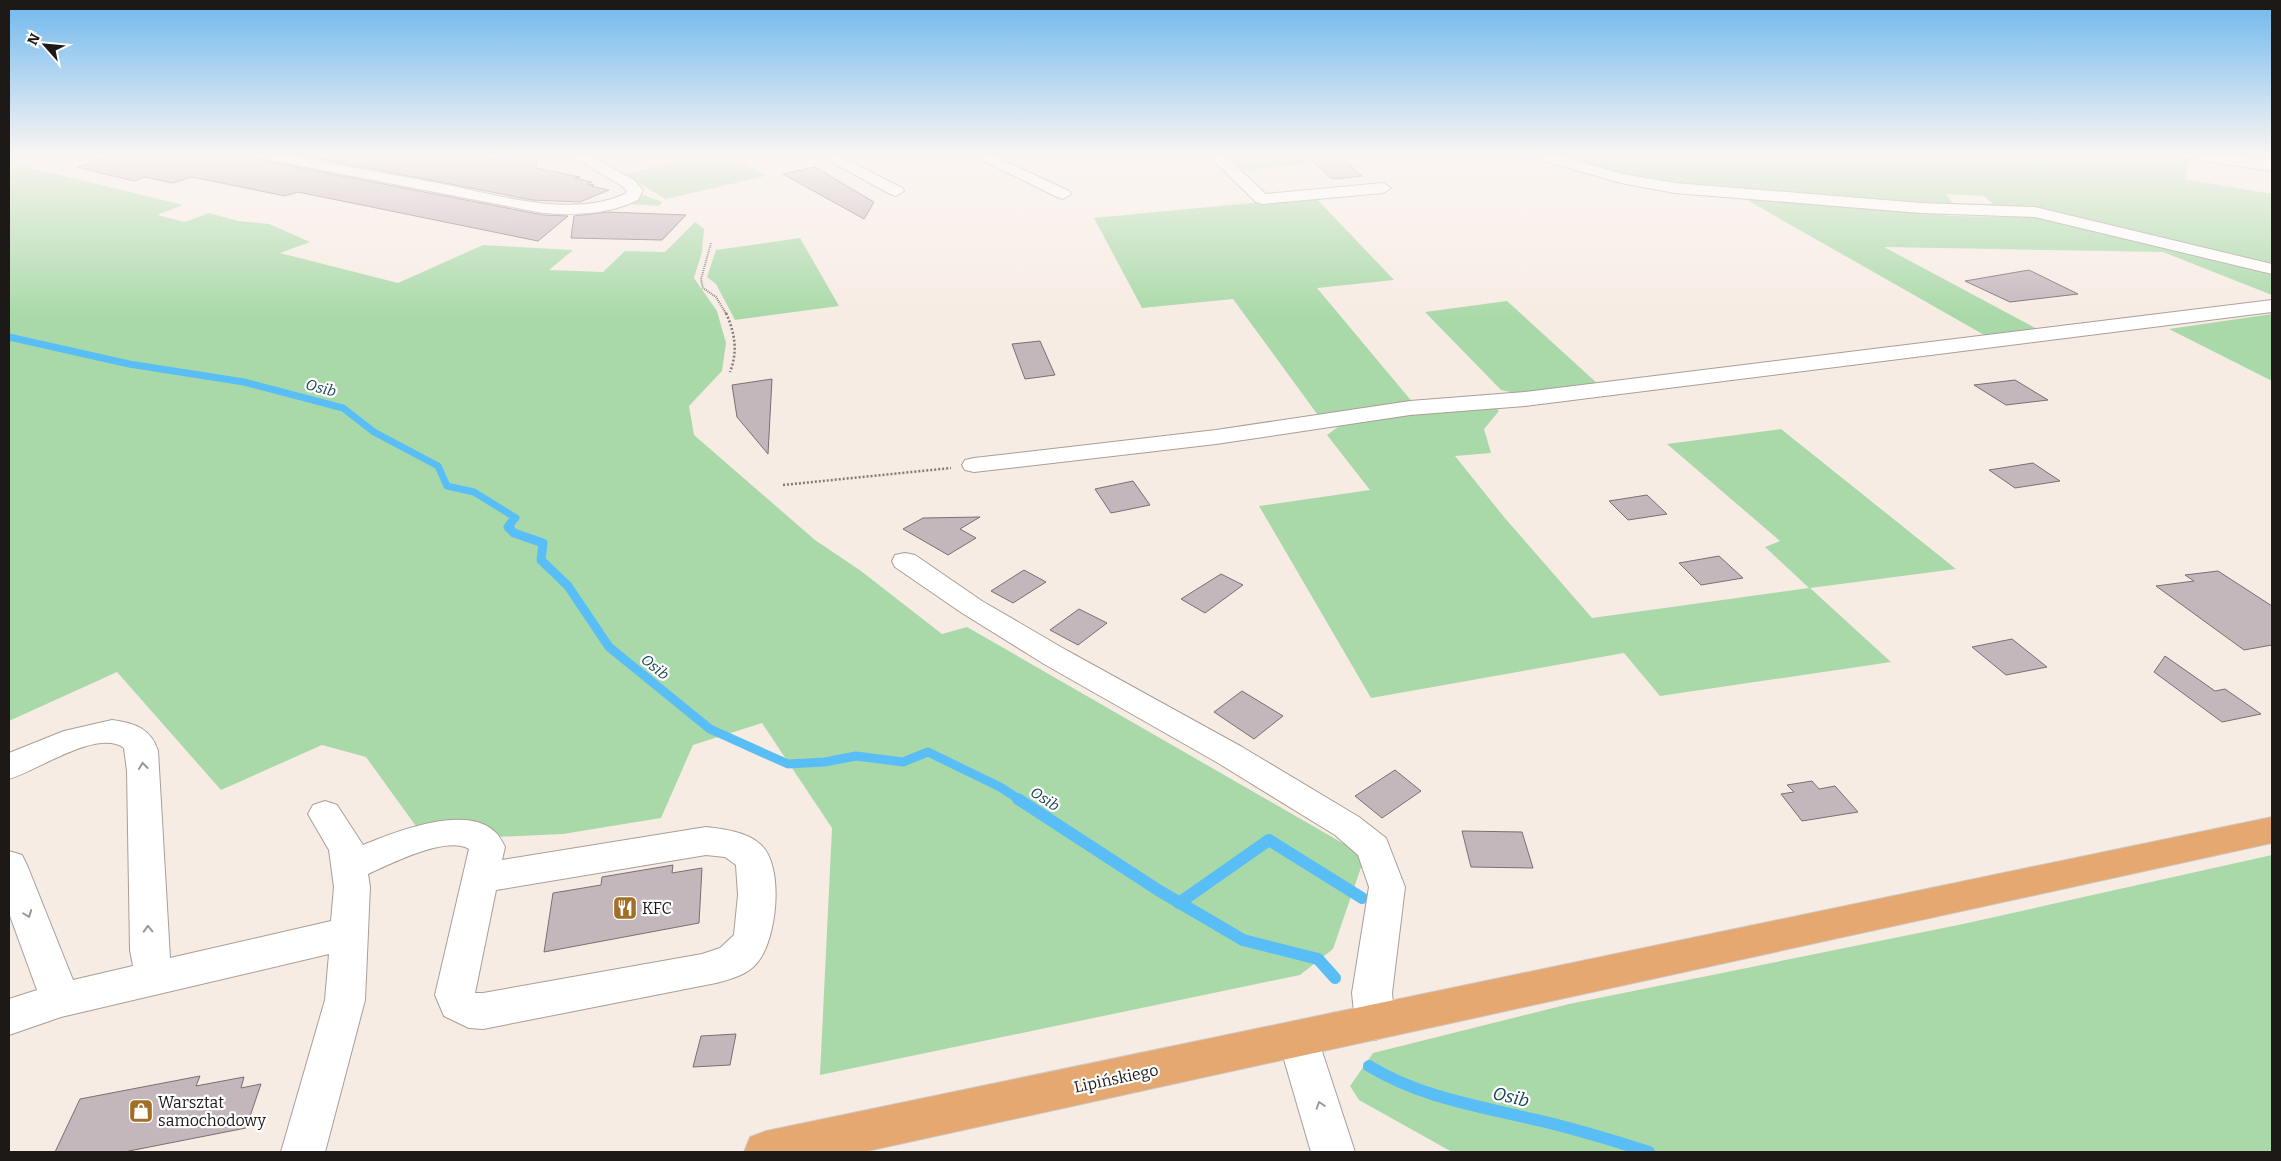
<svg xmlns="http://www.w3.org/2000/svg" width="2281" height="1161" viewBox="0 0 2281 1161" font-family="Bitter,serif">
<rect width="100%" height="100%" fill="#f7ece4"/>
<g fill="#a9d9a8" fill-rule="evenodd">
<path d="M 710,154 L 729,154 L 766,176 L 666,199 L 623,174 Z"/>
<path d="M 1219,154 L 1296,154 L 1306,164 L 1234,171 Z"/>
<path d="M 1545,154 L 2172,154 L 2190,156 L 2185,179 L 2272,194 L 2272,266 L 2058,214 L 1691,187 L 1615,172 ZM 1945,194 L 1984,196 L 1993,204 L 1953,203 Z"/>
<path d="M 23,166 L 183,205 L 157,215 L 185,222 L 209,213 L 238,221 L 269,224 L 310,242 L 280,253 L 398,283 L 483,245 L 573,250 L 549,270 L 603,272 L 625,251 L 665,252 L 695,222 L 704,229 L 702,252 L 694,278 L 717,311 L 726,343 L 722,371 L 689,406 L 694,435 L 815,540 L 861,571 L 942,634 L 967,627 L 1365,856 L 1333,949 L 1300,975 L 820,1075 L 832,828 L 762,723 L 693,745 L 661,818 L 563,834 L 426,840 L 366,757 L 322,745 L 221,790 L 117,672 L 9,721 L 9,170 Z"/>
<path d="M 641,194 L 662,202 L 659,206 L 628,204 Z"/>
<path d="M 1740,196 L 1953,216 L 2000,217 L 2028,213 L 2272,271 L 2272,295 L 2163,252 L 1884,247 L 2039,330 L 1986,336 Z"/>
<path d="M 1315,197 L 1394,280 L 1317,288 L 1414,404 L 1320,418 L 1233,299 L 1142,308 L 1094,218 Z"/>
<path d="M 800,238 L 839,306 L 735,320 L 716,284 L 707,277 L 716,250 Z"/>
<path d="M 1507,301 L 1599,385 L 1524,395 L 1501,390 L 1425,312 Z"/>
<path d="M 2272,314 L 2272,381 L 2169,329 Z"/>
<path d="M 1494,406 L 1499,411 L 1484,429 L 1491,453 L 1455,456 L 1504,517 L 1592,618 L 1809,588 L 1765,547 L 1780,541 L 1667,444 L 1781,429 L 1956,569 L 1810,588 L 1891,662 L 1660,696 L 1624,653 L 1371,698 L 1259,506 L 1370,490 L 1327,435 L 1342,424 L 1410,412 Z"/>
<path d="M 2272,855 L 2272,1152 L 1452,1152 L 1359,1100 L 1350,1086 L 1373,1053 L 1569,1004 L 1963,924 Z"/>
</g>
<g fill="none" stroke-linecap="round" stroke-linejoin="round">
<path stroke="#5abef6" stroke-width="7" d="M 9,337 L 129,364 L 244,382 L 343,408 L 374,432 L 438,466 L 447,486 L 474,492 L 516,518 L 510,524"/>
<path stroke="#5abef6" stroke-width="9" d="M 511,523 L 508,527 L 514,533 L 543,543 L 541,560 L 568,586 L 609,647 L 710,729 L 788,764 L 825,762 L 856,756 L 903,762 L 928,752 L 1000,787 L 1020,800"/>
<g stroke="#5abef6" stroke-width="12">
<path d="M 1018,799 L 1158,890 L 1243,940 L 1318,959 L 1335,978"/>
<path d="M 1179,903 L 1269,840 L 1362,898"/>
<path d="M 1369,1066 C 1418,1096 1473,1105 1528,1118 C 1569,1127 1609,1139 1649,1152"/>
</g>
</g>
<g fill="#c4b7bc" stroke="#7b6f74">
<path d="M 119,154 L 250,154 L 259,160 L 543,215 L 568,216 L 538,241 L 298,192 L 285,196 L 192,177 L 172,183 L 145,177 L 134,181 L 77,167 Z"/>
<path d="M 297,154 L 477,154 L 479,164 L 504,154 L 538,154 L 536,168 L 580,177 L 575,178 L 592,182 L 587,184 L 594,185 L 591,186 L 609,190 L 580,202 L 532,200 Z"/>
<path d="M 1305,154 L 1338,154 L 1362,176 L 1332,179 Z"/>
<path d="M 815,167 L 874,202 L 864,219 L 783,174 Z"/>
<path d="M 607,212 L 686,215 L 662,240 L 571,238 L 574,216 Z"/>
<path d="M 2029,270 L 2078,294 L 2010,302 L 1965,281 Z"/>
<path d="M 1040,341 L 1055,375 L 1025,379 L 1012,344 Z"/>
<path d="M 772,379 L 768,454 L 737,417 L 732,385 Z"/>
<path d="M 2015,380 L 2048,400 L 2006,405 L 1974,385 Z"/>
<path d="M 2033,463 L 2060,481 L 2015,488 L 1989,470 Z"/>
<path d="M 1133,481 L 1150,505 L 1111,513 L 1095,489 Z"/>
<path d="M 1647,495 L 1667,514 L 1628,520 L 1609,501 Z"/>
<path d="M 980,517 L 960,529 L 976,538 L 948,555 L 903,529 L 923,518 Z"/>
<path d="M 1719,556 L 1743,578 L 1701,585 L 1679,563 Z"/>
<path d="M 1024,570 L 1046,582 L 1013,603 L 991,591 Z"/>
<path d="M 2218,571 L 2272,606 L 2272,645 L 2244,650 L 2156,586 L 2194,581 L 2185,575 Z"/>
<path d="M 1221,574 L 1243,585 L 1205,613 L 1181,599 Z"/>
<path d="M 1079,609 L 1107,623 L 1078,645 L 1050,630 Z"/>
<path d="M 2012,639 L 2047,667 L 2006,675 L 1972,647 Z"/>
<path d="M 2165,656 L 2215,691 L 2225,689 L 2261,714 L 2222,722 L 2154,672 Z"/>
<path d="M 1242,691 L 1283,716 L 1254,739 L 1214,712 Z"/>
<path d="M 1395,770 L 1421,791 L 1382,818 L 1355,796 Z"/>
<path d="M 1812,781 L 1819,789 L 1835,786 L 1858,812 L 1802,821 L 1781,794 L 1794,792 L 1787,785 Z"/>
<path d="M 1462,831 L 1522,832 L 1533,868 L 1471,867 Z"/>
<path d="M 673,865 L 672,873 L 702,868 L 699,923 L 544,952 L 553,893 L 601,885 L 602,877 Z"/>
<path d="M 736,1034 L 730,1065 L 693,1067 L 701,1036 Z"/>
<path d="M 200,1076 L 196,1086 L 244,1077 L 241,1088 L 261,1084 L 246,1128 L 124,1152 L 55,1152 L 80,1099 Z"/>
</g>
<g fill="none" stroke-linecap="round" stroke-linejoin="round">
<defs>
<g id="minor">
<path d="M 252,154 L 285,154 C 336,164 387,174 438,183 C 495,194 570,219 625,194 L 627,191 L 622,186 L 568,154 L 587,154 L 634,180 L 643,190 L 638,200 C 607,215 576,215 543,213 L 259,158 Z"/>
<path d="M 817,154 L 836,154 L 902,188 L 904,191 L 896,196 L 890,194 Z"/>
<path d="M 970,154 L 990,154 L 1069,191 L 1071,194 L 1063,199 L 1057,197 Z"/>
<path d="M 1207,154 L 1223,154 L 1266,194 L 1383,183 L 1391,188 L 1383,193 L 1262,204 L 1256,202 Z"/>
<path d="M 1528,154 L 1553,154 L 1623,174 L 1675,183 L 1921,203 L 2035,207 L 2272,264 L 2272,274 L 2035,217 L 1921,213 L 1675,193 L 1621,183 L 1530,157 Z"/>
<path d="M 2178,154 L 2221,154 L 2272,161 L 2272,171 L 2185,158 Z"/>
<path d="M 2272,300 L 2272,312 L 1525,406 L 1410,415 L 1216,444 L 974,472 L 965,470 L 962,465 L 965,460 L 974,458 L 1216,430 L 1410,401 L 1525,392 Z"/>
<path d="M 905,553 L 915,555 L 982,601 L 1066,650 L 1242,747 L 1359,817 L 1386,838 L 1405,887 L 1392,993 L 1395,1022 L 1389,1035 L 1375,1040 L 1361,1035 L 1355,1022 L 1352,993 L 1369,887 L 1358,855 L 1335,835 L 1218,763 L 1044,664 L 962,613 L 895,567 L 892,561 L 895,555 Z"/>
<path d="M 112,720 C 134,723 151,728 158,751 L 170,958 L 331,921 L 334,887 L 329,850 L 308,814 L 313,805 L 325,801 L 337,805 L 363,845 C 394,832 465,804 494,831 C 499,835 502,841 505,847 L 502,860 L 706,827 C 724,829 747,832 760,844 C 785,865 777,940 757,963 C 747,975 731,979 716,983 L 483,1029 L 469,1028 L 444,1016 L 435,995 L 469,849 C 447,835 390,864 368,874 L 370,887 L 365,1000 L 325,1152 L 281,1152 L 325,1000 L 329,954 L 61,1017 L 9,1035 L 9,999 L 37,990 L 9,913 L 9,851 L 22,855 L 27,865 L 73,980 L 133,966 L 130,950 L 127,771 L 124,748 C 98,728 37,771 9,779 L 9,753 L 64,731 ZM 706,855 L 725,857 L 736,865 L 738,895 L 734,935 L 720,948 L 702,954 L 483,993 L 475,993 L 496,890 Z"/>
<path d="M 1298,1021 L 1312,1026 L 1318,1039 L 1355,1152 L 1311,1152 L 1278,1039 L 1284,1026 Z"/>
</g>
<path id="major" d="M 2272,817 L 2272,843 L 863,1152 L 744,1152 L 750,1137 L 766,1131 Z"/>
</defs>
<use href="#minor" stroke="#a99e97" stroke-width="2"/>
<use href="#major" stroke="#cdcccc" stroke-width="2"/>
<path stroke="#827b75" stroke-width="2" stroke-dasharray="1 1" stroke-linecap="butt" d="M 711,243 L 701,279 L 703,288 L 716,297 L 727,315"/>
<g stroke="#827b75" stroke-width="2.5" stroke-dasharray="2 2" stroke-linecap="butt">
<path d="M 726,313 C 735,333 738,352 730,372"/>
<path d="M 783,485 L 951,468"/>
</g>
<use href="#minor" fill="#fff" fill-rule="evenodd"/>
<use href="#major" fill="#e6a871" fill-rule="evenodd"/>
</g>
<defs><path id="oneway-chevron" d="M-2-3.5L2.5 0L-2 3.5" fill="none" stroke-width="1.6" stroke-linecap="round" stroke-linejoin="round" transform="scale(1.25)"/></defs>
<g stroke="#999896">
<use href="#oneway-chevron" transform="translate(143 766) rotate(-96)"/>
<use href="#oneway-chevron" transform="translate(28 914) rotate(69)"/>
<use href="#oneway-chevron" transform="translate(148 929) rotate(-92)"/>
<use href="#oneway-chevron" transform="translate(1320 1105) rotate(-108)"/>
</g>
<linearGradient id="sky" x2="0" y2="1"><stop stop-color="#6fb8ee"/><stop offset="0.49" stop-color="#fbf6f3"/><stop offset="1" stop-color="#fbf6f3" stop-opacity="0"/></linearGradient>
<rect width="2281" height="317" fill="url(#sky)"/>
<defs>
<symbol id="restaurant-square" viewBox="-11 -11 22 22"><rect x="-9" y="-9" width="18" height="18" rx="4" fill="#a26f26" stroke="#fff"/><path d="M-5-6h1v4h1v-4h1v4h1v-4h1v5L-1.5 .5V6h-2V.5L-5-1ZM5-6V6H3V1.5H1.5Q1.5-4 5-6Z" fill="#fff"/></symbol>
<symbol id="shop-square" viewBox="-11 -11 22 22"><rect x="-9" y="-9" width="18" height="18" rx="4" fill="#a26f26" stroke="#fff"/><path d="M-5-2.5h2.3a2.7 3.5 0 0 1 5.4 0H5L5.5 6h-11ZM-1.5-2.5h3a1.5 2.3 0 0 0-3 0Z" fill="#fff"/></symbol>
</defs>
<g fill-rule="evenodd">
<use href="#restaurant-square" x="611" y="894" width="28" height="28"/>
<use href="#shop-square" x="127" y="1097" width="28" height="28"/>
</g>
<g text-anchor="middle" stroke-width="4.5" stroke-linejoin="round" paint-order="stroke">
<g font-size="15" font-style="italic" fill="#174259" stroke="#fff">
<text transform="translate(321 388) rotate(15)" y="5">Osib</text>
<text transform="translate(655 667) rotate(39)" y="5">Osib</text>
<text transform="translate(1045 799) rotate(33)" y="5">Osib</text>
</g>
<g font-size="16" fill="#1d1916" stroke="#fff" text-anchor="start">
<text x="642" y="914">KFC</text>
<text x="158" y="1108">Warsztat<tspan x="158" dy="18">samochodowy</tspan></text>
</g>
<g font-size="16" fill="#1d1916" stroke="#fff">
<text transform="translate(1116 1078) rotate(-12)" y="6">Lipińskiego</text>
</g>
<g font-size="18" font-style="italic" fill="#174259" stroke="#fff">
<text transform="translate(1511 1097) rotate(13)" y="6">Osib</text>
</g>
</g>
<rect width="2281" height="1161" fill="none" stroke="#1d1916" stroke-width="20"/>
<g transform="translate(45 45) rotate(297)" stroke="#ffffff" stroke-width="4" paint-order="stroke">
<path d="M0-4L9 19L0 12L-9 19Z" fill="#1d1916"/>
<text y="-8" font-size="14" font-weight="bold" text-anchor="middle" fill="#1d1916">N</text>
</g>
</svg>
